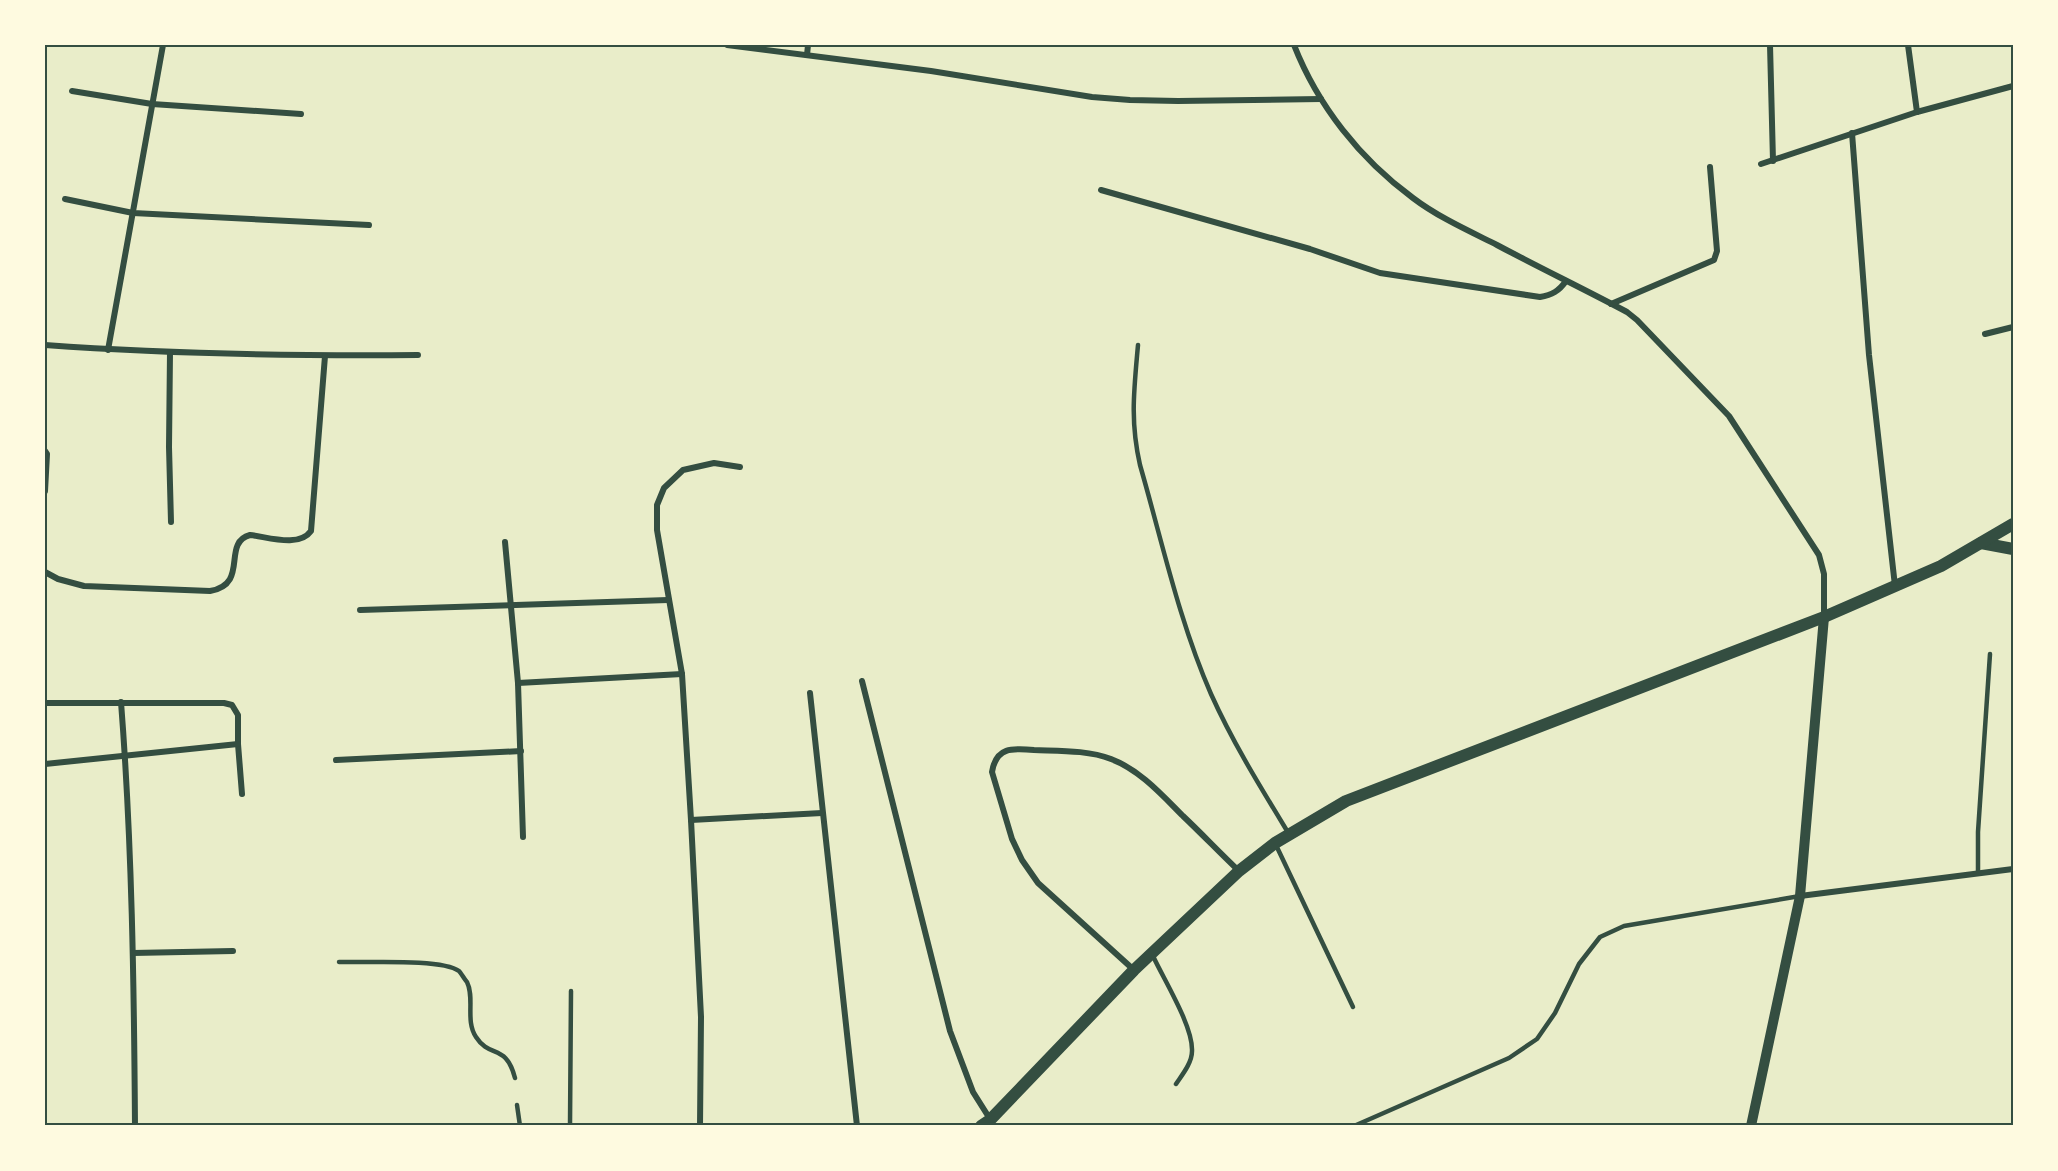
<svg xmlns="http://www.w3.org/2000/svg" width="2058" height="1171" viewBox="0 0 2058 1171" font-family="'Times New Roman',serif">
<rect width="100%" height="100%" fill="#e9edc9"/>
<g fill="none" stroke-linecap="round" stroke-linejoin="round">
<g stroke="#344e41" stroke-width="4.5">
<path d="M 1138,345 C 1134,390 1130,421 1140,465 C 1162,541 1179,621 1211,694 C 1233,743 1261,788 1289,834"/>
<path d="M 1275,843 L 1353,1007"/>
<path d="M 1978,873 L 1978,832 L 1990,654"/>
<path d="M 1153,956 C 1164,980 1193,1026 1192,1051 C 1192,1063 1182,1075 1176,1084"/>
<path d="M 339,962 C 363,963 442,958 459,971 C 461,973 465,980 467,982 C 475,998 465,1021 476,1037 C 490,1059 506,1043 515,1078"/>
<path d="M 517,1105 L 520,1126"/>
<path d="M 570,1126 L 571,991"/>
<path d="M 1354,1126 L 1509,1058 L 1537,1039 L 1555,1013 L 1579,964 L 1600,937 L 1624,926 L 1800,896"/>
</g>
<g stroke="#344e41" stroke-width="6">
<path d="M 727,45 L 931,71 L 1092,97 L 1130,100 L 1178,101 L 1321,99"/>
<path d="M 1294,45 C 1318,106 1360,159 1413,198 C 1438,217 1469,231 1497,245 C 1540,268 1584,289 1627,312 L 1637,320 L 1729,416 L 1819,555 L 1824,574 L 1824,616"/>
<path d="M 1770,45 L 1773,161"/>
<path d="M 1908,45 L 1917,112"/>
<path d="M 807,55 L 808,45"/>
<path d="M 72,91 L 152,104 L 301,114"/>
<path d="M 1852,133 L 1869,355 L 1895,586"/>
<path d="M 1761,164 L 1917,112 L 2013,86"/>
<path d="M 1101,190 L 1310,249 L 1380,273 L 1540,297 C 1552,295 1559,291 1566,281"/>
<path d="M 65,199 L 133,213 L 369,225"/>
<path d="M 1611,304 L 1714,260 L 1717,251 L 1710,167"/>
<path d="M 1985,334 L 2013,327"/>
<path d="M 45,345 C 169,354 294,356 418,355"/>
<path d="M 108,350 L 163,45"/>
<path d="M 170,352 L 169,447 L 171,522"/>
<path d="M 45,451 L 47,454 L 45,491"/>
<path d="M 505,542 L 518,683 L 523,837"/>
<path d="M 45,572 L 58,579 L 84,586 L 210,591 C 250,584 221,543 250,535 C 268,537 299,548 311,531 L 325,356"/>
<path d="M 360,610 L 668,600"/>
<path d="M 862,681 L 950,1031 L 973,1092 L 990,1119"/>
<path d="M 518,683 L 682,674"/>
<path d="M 810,693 L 857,1126"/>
<path d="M 121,702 C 132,843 134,985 135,1126"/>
<path d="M 45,703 L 224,703 L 232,705 L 238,715 L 238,744 L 242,794"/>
<path d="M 336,760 L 521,751"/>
<path d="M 45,764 L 238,744"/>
<path d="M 691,820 L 822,813"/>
<path d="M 1800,896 L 2013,869"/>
<path d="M 133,953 L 233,951"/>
<path d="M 1134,970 L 1038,883 L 1022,860 L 1012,839 L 992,772 C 996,747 1012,748 1034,750 C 1059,751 1088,750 1111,759 C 1140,770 1162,795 1183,816 C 1202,834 1220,853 1239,871"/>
<path d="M 700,1126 L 701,1017 L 691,820 L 682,674 L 657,530 L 657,505 L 664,488 L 683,470 L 714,463 L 740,467"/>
</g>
<path stroke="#344e41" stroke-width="10" d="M 1751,1126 L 1800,896 L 1824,617"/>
<g stroke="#344e41" stroke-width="12">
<path d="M 1981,543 L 2013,549"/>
<path d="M 981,1126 L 990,1120 L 1134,970 L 1239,871 L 1275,843 L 1346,801 L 1824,617 L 1941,566 L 2013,524"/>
</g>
</g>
<rect width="2058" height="1171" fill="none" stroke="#fefae0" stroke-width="93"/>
<rect x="46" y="46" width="1966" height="1078" fill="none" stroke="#344e41" stroke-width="2"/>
</svg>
